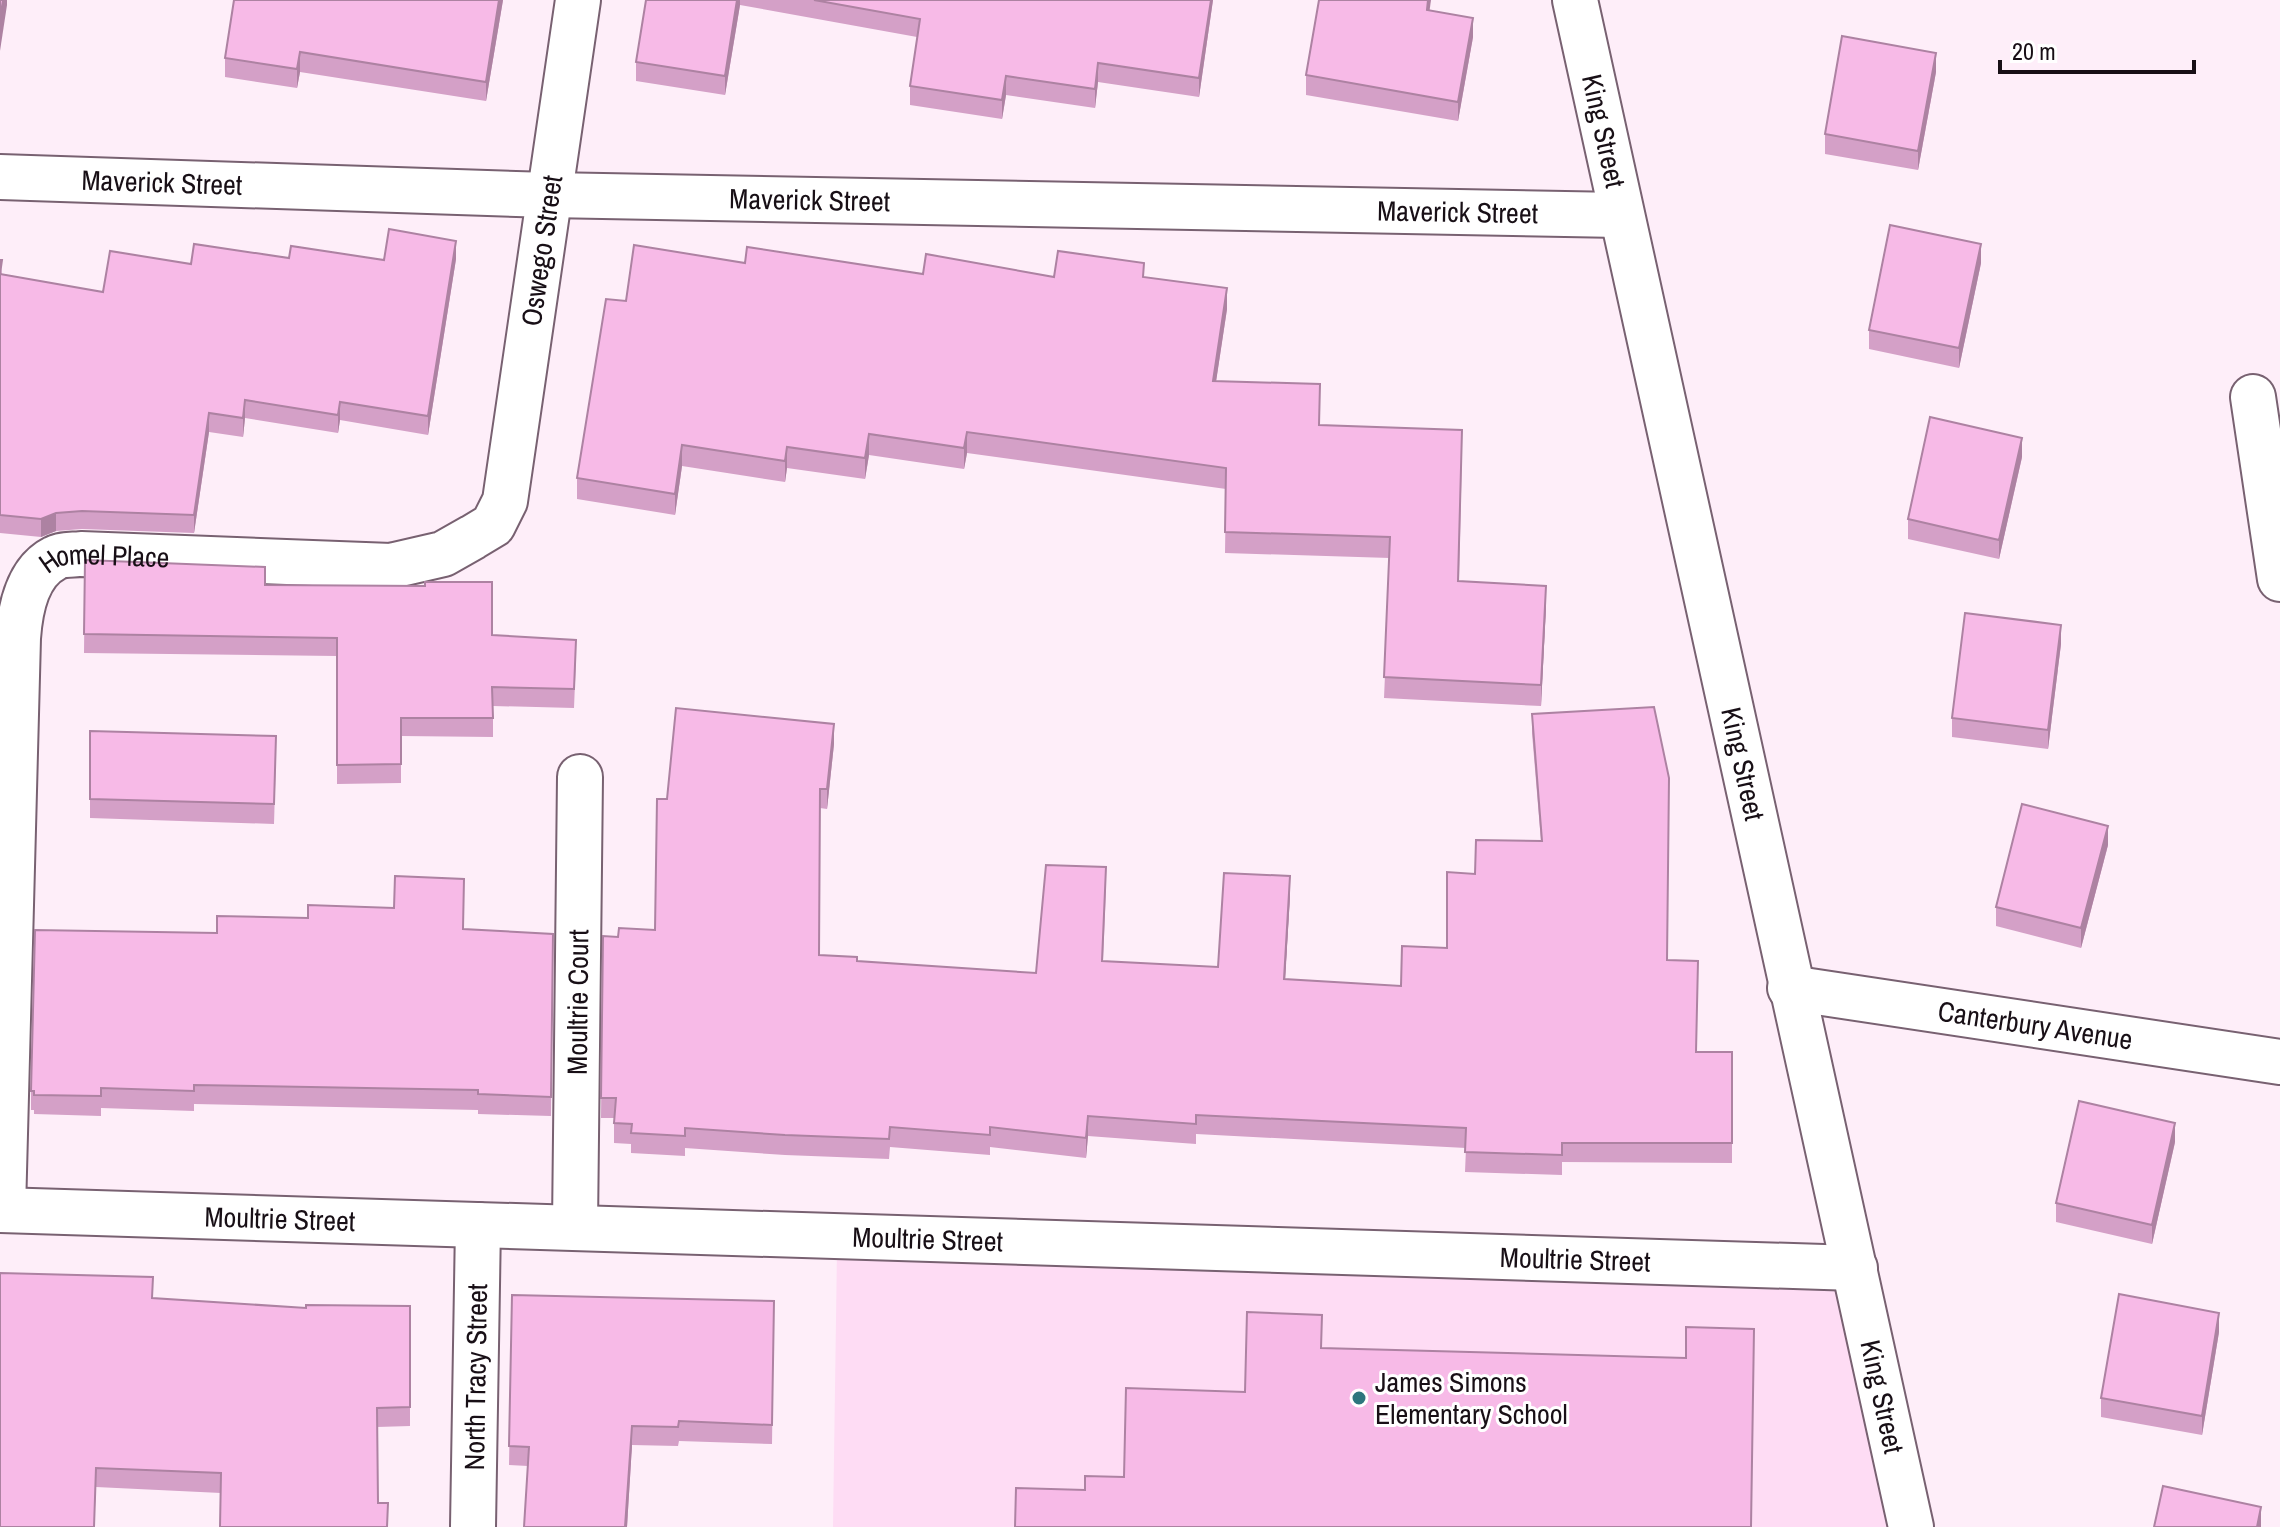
<svg xmlns="http://www.w3.org/2000/svg" width="2280" height="1527" viewBox="0 0 2280 1527" font-family="'Archivo Narrow',sans-serif">
<rect width="100%" height="100%" fill="#feeef9"/>
<path fill="#fedcf4" d="M 837,1250 L 1855,1268 L 1912,1527 L 833,1527 Z"/>
<g fill="none" stroke-linecap="round" stroke-linejoin="round">
<defs>
<g id="minor">
<path id="s1" d="M 0,177 L 549,195 L 1620,215"/>
<path d="M 2253,397 L 2280,579"/>
<path id="s2" d="M 1790,988 L 2280,1062"/>
<path id="s3" d="M 3,1210 L 18,638 C 20,610 27,572 55,558 C 62,554 73,555 81,554 L 391,566 L 443,554 L 473,537 L 493,525 L 505,501 L 578,0"/>
<path id="s4" d="M 575,1226 L 580,777"/>
<path id="s5" d="M 473,1527 L 478,1225"/>
</g>
<g id="tertiary">
<path id="s6" d="M 0,1210 L 1855,1268"/>
</g>
<g id="primary">
<path id="s7" d="M 1575,0 L 1911,1527"/>
</g>
</defs>
<use href="#minor" stroke="#786171" stroke-width="48"/>
<use href="#tertiary" stroke="#786171" stroke-width="48"/>
<use href="#primary" stroke="#786171" stroke-width="48"/>
<use href="#minor" stroke="#fff" stroke-width="44"/>
<use href="#tertiary" stroke="#fff" stroke-width="44"/>
<use href="#primary" stroke="#fff" stroke-width="44"/>
</g>
<g fill="#d4a0c7">
<path d="M 234,0 L 503,0 L 486,101 L 300,72 L 297,88 L 225,77 L 225,58 Z"/>
<path d="M 646,0 L 1213,0 L 1199,97 L 1098,82 L 1095,108 L 1006,95 L 1002,119 L 910,105 L 910,86 L 917,37 L 740,5 L 725,95 L 636,81 L 636,62 Z"/>
<path d="M 1430,10 L 1473,37 L 1458,121 L 1306,95 L 1306,75 Z"/>
<path d="M 1936,72 L 1918,170 L 1825,154 L 1825,134 Z"/>
<path d="M 289,258 L 384,260 L 456,259 L 428,435 L 340,420 L 338,433 L 245,418 L 243,437 L 209,432 L 194,533 L 82,529 L 56,531 L 41,537 L 0,533 L 0,260 L 2,274 L 103,292 L 191,264 Z"/>
<path d="M 745,263 L 923,274 L 1054,277 L 1144,277 L 1227,309 L 1216,381 L 1320,425 L 1462,451 L 1459,581 L 1546,607 L 1541,706 L 1384,698 L 1390,558 L 1225,553 L 1226,489 L 967,453 L 964,469 L 869,455 L 865,479 L 787,468 L 785,482 L 682,466 L 675,515 L 577,499 L 577,478 L 626,301 Z"/>
<path d="M 1981,263 L 1959,368 L 1869,349 L 1869,330 Z"/>
<path d="M 2022,457 L 1999,559 L 1908,539 L 1908,519 Z"/>
<path d="M 85,560 L 265,585 L 492,635 L 576,658 L 574,708 L 493,706 L 493,737 L 401,736 L 401,783 L 337,784 L 337,656 L 84,653 Z"/>
<path d="M 2061,644 L 2048,749 L 1952,737 L 1952,718 Z"/>
<path d="M 1532,714 L 1667,960 L 1696,1052 L 1732,1052 L 1732,1163 L 1562,1162 L 1562,1175 L 1465,1172 L 1466,1148 L 1196,1134 L 1196,1144 L 1088,1136 L 1086,1158 L 990,1147 L 990,1155 L 890,1147 L 889,1159 L 785,1155 L 685,1148 L 685,1156 L 631,1153 L 631,1144 L 614,1143 L 614,1118 L 601,1118 L 603,936 L 618,937 L 655,930 L 667,799 L 834,744 L 827,809 L 820,808 L 819,955 L 857,961 L 1036,973 L 1106,887 L 1103,961 L 1218,967 L 1290,896 L 1285,979 L 1401,986 L 1447,948 L 1475,874 L 1541,841 L 1532,733 Z"/>
<path d="M 90,731 L 276,755 L 274,824 L 90,818 Z"/>
<path d="M 2108,845 L 2081,948 L 1996,926 L 1996,907 Z"/>
<path d="M 463,929 L 553,934 L 551,1116 L 478,1114 L 478,1110 L 194,1104 L 194,1111 L 101,1108 L 101,1116 L 34,1114 L 34,1110 L 31,1110 L 31,1091 L 217,933 Z"/>
<path d="M 2175,1142 L 2152,1244 L 2056,1222 L 2056,1203 Z"/>
<path d="M 512,1295 L 774,1301 L 772,1444 L 679,1441 L 678,1446 L 632,1445 L 627,1527 L 524,1527 L 528,1466 L 509,1465 Z"/>
<path d="M 153,1298 L 306,1308 L 410,1306 L 410,1426 L 377,1427 L 221,1493 L 96,1487 L 94,1527 L 0,1527 Z"/>
<path d="M 2219,1332 L 2202,1435 L 2101,1417 L 2101,1398 Z"/>
</g>
<g fill="#ad82a2">
<path d="M 3,0 L 7,0 L 7,5 L 0,51 L 0,19 Z"/>
<path d="M 499,0 L 503,0 L 486,101 L 486,82 Z"/>
<path d="M 737,0 L 740,0 L 740,5 L 725,95 L 725,76 Z"/>
<path d="M 1211,0 L 1213,0 L 1199,97 L 1199,78 Z"/>
<path d="M 1428,0 L 1431,0 L 1427,29 L 1427,10 Z"/>
<path d="M 1473,18 L 1473,37 L 1458,121 L 1458,102 Z"/>
<path d="M 300,52 L 300,72 L 297,88 L 297,69 Z"/>
<path d="M 1936,53 L 1936,72 L 1918,170 L 1918,151 Z"/>
<path d="M 1098,63 L 1098,82 L 1095,108 L 1095,89 Z"/>
<path d="M 1006,76 L 1006,95 L 1002,119 L 1002,100 Z"/>
<path d="M 456,241 L 456,259 L 428,435 L 428,416 Z"/>
<path d="M 1981,244 L 1981,263 L 1959,368 L 1959,348 Z"/>
<path d="M 1227,288 L 1227,309 L 1213,402 L 1213,381 Z"/>
<path d="M 245,400 L 245,418 L 243,437 L 243,418 Z"/>
<path d="M 340,402 L 340,420 L 338,433 L 338,415 Z"/>
<path d="M 209,413 L 209,432 L 194,533 L 194,515 Z"/>
<path d="M 967,432 L 967,453 L 964,469 L 964,448 Z"/>
<path d="M 869,434 L 869,455 L 865,479 L 865,458 Z"/>
<path d="M 2022,438 L 2022,457 L 1999,559 L 1999,540 Z"/>
<path d="M 682,445 L 682,466 L 675,515 L 675,494 Z"/>
<path d="M 787,447 L 787,468 L 785,482 L 785,461 Z"/>
<path d="M 56,513 L 56,531 L 41,537 L 41,519 Z"/>
<path d="M 1546,586 L 1546,607 L 1541,706 L 1541,685 Z"/>
<path d="M 2061,625 L 2061,644 L 2048,749 L 2048,730 Z"/>
<path d="M 834,724 L 834,744 L 827,809 L 827,789 Z"/>
<path d="M 2108,826 L 2108,845 L 2081,948 L 2081,928 Z"/>
<path d="M 1290,876 L 1290,896 L 1284,999 L 1284,979 Z"/>
<path d="M 1088,1116 L 1088,1136 L 1086,1158 L 1086,1138 Z"/>
<path d="M 2175,1123 L 2175,1142 L 2152,1244 L 2152,1225 Z"/>
<path d="M 2219,1313 L 2219,1332 L 2202,1435 L 2202,1416 Z"/>
<path d="M 632,1426 L 632,1445 L 627,1527 L 625,1527 Z"/>
<path d="M 2261,1507 L 2261,1527 L 2257,1527 Z"/>
</g>
<g fill="#f7bae7" stroke="#ad82a2" stroke-width="2">
<path d="M 0,0 L 3,0 L 0,19 Z"/>
<path d="M 234,0 L 499,0 L 486,82 L 300,52 L 297,69 L 225,58 Z"/>
<path d="M 646,0 L 737,0 L 725,76 L 636,62 Z"/>
<path d="M 814,0 L 1211,0 L 1199,78 L 1098,63 L 1095,89 L 1006,76 L 1002,100 L 910,86 L 920,19 Z"/>
<path d="M 1319,0 L 1428,0 L 1427,10 L 1473,18 L 1458,102 L 1306,75 Z"/>
<path d="M 1842,36 L 1936,53 L 1918,151 L 1825,134 Z"/>
<path d="M 1890,225 L 1981,244 L 1959,348 L 1869,330 Z"/>
<path d="M 389,229 L 456,241 L 428,416 L 340,402 L 338,415 L 245,400 L 243,418 L 209,413 L 194,515 L 82,511 L 56,513 L 41,519 L 0,515 L 0,260 L 2,260 L 0,274 L 103,292 L 110,251 L 191,264 L 194,244 L 289,258 L 291,246 L 384,260 Z"/>
<path d="M 634,245 L 745,263 L 747,247 L 923,274 L 926,254 L 1054,277 L 1058,251 L 1144,263 L 1143,277 L 1227,288 L 1213,381 L 1320,384 L 1319,425 L 1462,430 L 1458,581 L 1546,586 L 1541,685 L 1384,677 L 1390,537 L 1225,532 L 1226,468 L 967,432 L 964,448 L 869,434 L 865,458 L 787,447 L 785,461 L 682,445 L 675,494 L 577,478 L 606,299 L 626,301 Z"/>
<path d="M 1930,417 L 2022,438 L 1999,540 L 1908,519 Z"/>
<path d="M 85,560 L 265,567 L 265,585 L 425,586 L 425,582 L 492,582 L 492,635 L 576,640 L 574,689 L 492,687 L 493,718 L 401,718 L 401,764 L 337,765 L 337,638 L 84,634 Z"/>
<path d="M 1965,613 L 2061,625 L 2048,730 L 1952,718 Z"/>
<path d="M 1654,707 L 1669,778 L 1667,960 L 1698,961 L 1696,1052 L 1732,1052 L 1732,1143 L 1562,1143 L 1562,1155 L 1465,1152 L 1466,1128 L 1196,1115 L 1196,1124 L 1088,1116 L 1086,1138 L 990,1127 L 990,1135 L 890,1127 L 889,1139 L 785,1135 L 685,1128 L 685,1136 L 631,1133 L 632,1124 L 614,1123 L 616,1098 L 601,1098 L 603,936 L 618,937 L 619,928 L 655,930 L 657,799 L 667,799 L 676,708 L 834,724 L 827,789 L 820,789 L 819,955 L 857,957 L 857,961 L 1036,973 L 1046,865 L 1106,867 L 1102,961 L 1218,967 L 1224,873 L 1290,876 L 1284,979 L 1401,986 L 1402,946 L 1447,948 L 1447,872 L 1475,874 L 1476,840 L 1542,841 L 1532,714 Z"/>
<path d="M 90,731 L 276,736 L 274,804 L 90,799 Z"/>
<path d="M 2022,804 L 2108,826 L 2081,928 L 1996,907 Z"/>
<path d="M 395,876 L 464,879 L 463,929 L 553,934 L 551,1097 L 478,1094 L 478,1090 L 194,1085 L 194,1091 L 101,1088 L 101,1096 L 34,1095 L 34,1091 L 31,1091 L 35,930 L 217,933 L 217,916 L 308,918 L 308,905 L 394,908 Z"/>
<path d="M 2079,1101 L 2175,1123 L 2152,1225 L 2056,1203 Z"/>
<path d="M 0,1273 L 153,1277 L 152,1298 L 306,1308 L 306,1305 L 410,1306 L 410,1407 L 377,1408 L 378,1503 L 388,1503 L 387,1527 L 220,1527 L 221,1473 L 96,1468 L 94,1527 L 0,1527 Z"/>
<path d="M 2119,1294 L 2219,1313 L 2202,1416 L 2101,1398 Z"/>
<path d="M 512,1295 L 774,1301 L 772,1425 L 679,1421 L 678,1427 L 632,1426 L 625,1527 L 524,1527 L 529,1447 L 509,1446 Z"/>
<path d="M 1247,1312 L 1322,1315 L 1321,1348 L 1686,1358 L 1686,1327 L 1754,1329 L 1751,1527 L 1015,1527 L 1016,1488 L 1085,1490 L 1085,1476 L 1124,1477 L 1126,1388 L 1245,1392 Z"/>
<path d="M 2163,1486 L 2261,1507 L 2257,1527 L 2154,1527 Z"/>
</g>
<circle fill="#2d767e" stroke="#fff" stroke-width="3" cx="1359" cy="1398" r="8"/>
<g text-anchor="middle" stroke-width="6" stroke-linejoin="round" paint-order="stroke">
<g font-size="28" fill="#180f16" stroke="#fff">
<text dy="10" stroke="none"><textPath href="#s7" startOffset="134">King Street</textPath></text>
<text dy="10" stroke="none"><textPath href="#s1" startOffset="162">Maverick Street</textPath></text>
<text dy="10" stroke="none"><textPath href="#s1" startOffset="810">Maverick Street</textPath></text>
<text dy="10" stroke="none"><textPath href="#s1" startOffset="1458">Maverick Street</textPath></text>
<text dy="10" stroke="none"><textPath href="#s3" startOffset="1392">Oswego Street</textPath></text>
<text dy="10" stroke="none"><textPath href="#s3" startOffset="714">Homel Place</textPath></text>
<text dy="10" stroke="none"><textPath href="#s7" startOffset="782">King Street</textPath></text>
<text dy="10" stroke="none"><textPath href="#s4" startOffset="224">Moultrie Court</textPath></text>
<text dy="10" stroke="none"><textPath href="#s2" startOffset="248">Canterbury Avenue</textPath></text>
<text dy="10" stroke="none"><textPath href="#s6" startOffset="280">Moultrie Street</textPath></text>
<text dy="10" stroke="none"><textPath href="#s6" startOffset="928">Moultrie Street</textPath></text>
<text dy="10" stroke="none"><textPath href="#s6" startOffset="1576">Moultrie Street</textPath></text>
<text dy="10" stroke="none"><textPath href="#s5" startOffset="150">North Tracy Street</textPath></text>
<text dy="10" stroke="none"><textPath href="#s7" startOffset="1430">King Street</textPath></text>
</g>
<g font-size="28" fill="#180f16" stroke="#fff" text-anchor="start">
<text x="1375" y="1392">James Simons<tspan x="1375" dy="32">Elementary School</tspan></text>
</g>
</g>
<path d="M2000 60v12h194v-12" fill="none" stroke="#180f16" stroke-width="4"/>
<text x="2012" y="60" font-size="24" fill="#180f16" stroke="#ffffff" stroke-width="6" paint-order="stroke">20 m</text>
</svg>
